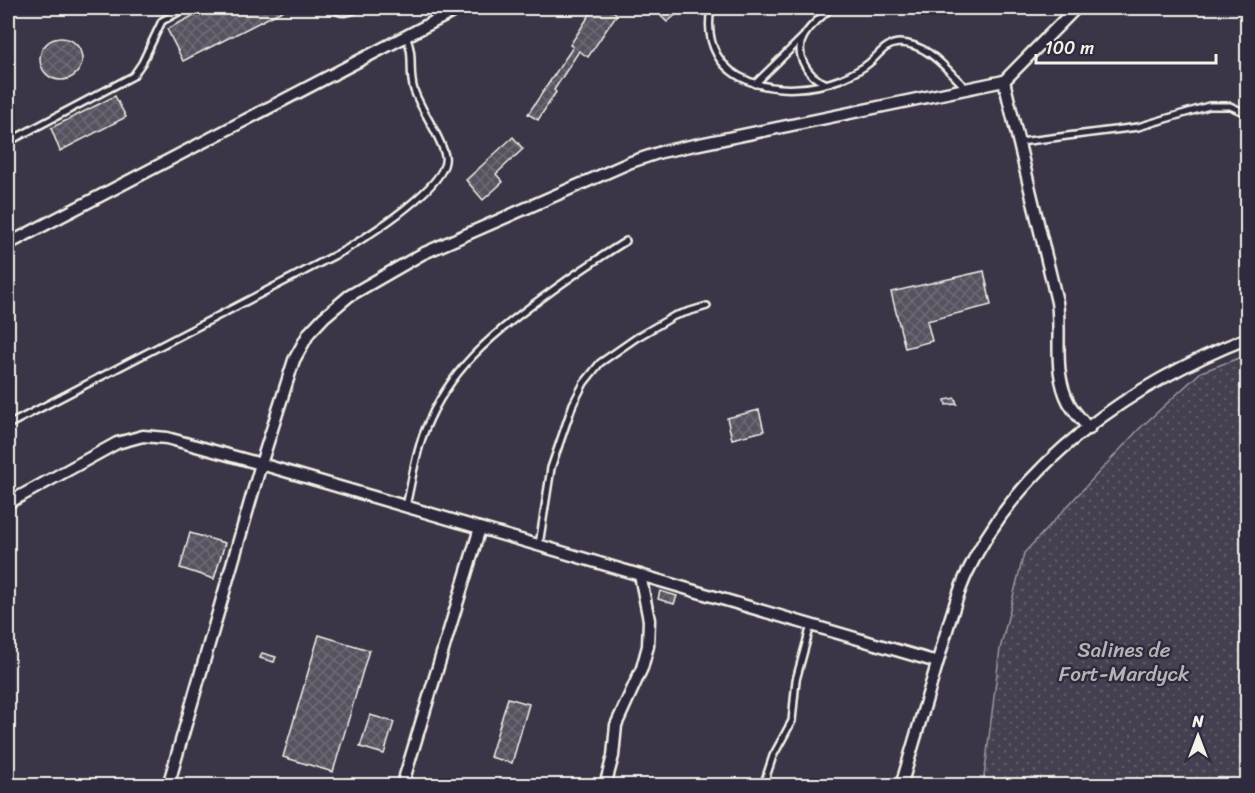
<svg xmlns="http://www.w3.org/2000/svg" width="1255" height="793" viewBox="0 0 1255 793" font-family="Sriracha,sans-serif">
<defs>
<pattern id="grass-dots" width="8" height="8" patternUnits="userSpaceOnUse" patternTransform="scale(1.5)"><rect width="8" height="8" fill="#454050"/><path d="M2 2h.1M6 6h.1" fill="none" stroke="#605c69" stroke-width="1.8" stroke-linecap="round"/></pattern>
<pattern id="building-cross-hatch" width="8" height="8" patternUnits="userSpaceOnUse" patternTransform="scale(1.5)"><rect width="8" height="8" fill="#56525f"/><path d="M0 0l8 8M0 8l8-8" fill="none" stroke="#6f6b76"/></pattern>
</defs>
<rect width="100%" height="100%" fill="#2f2a3d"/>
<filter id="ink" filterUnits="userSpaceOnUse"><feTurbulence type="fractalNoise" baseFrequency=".0167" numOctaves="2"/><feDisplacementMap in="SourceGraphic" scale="12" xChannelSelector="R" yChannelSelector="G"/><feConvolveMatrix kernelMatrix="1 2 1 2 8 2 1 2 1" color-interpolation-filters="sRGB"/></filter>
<g filter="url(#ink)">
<path fill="#3b3647" d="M 8,8 L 1247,8 L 1247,355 L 1201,372 L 1139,429 L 1000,649 L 983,785 L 8,785 Z"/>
<path fill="url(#grass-dots)" stroke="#9c989c" stroke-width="1.5" d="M 1247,355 L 1247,785 L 983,785 L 1000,649 L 1024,553 L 1139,429 L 1201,372 Z"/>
<g fill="url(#building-cross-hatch)" stroke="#f4f1e8" stroke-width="1.5">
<path d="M 208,8 L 288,8 L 183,61 L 167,29 Z"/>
<path d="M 594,8 L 608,8 L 617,14 L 588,57 L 579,51 L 554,90 L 556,92 L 538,120 L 528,114 L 573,47 L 570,45 Z"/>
<path d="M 660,8 L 684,8 L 667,22 L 656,11 Z"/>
<circle cx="61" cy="59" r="21"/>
<path d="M 115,96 L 126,117 L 60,151 L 51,128 Z"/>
<path d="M 513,137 L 523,149 L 496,174 L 503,182 L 483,200 L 466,180 Z"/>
<path d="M 984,271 L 991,305 L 927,321 L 932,341 L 905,348 L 891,292 Z"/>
<path d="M 955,398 L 957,404 L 946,405 L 945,400 Z"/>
<path d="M 759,410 L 764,431 L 732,439 L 727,418 Z"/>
<path d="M 190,533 L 225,543 L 214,579 L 180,568 Z"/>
<path d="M 660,591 L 677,596 L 674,604 L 658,599 Z"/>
<path d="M 319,635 L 369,650 L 333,772 L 283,757 Z"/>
<path d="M 262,653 L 276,657 L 274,662 L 260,658 Z"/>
<path d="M 508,698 L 529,704 L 512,763 L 490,757 Z"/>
<path d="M 370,715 L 394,722 L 384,754 L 360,747 Z"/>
</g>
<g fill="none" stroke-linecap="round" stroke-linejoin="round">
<defs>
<g id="service">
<path d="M 334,8 C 341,16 350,12 359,8"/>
<path d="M 711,8 C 697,87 784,101 841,79 C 850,75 861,70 869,63 C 879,55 884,44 899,43 C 928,43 947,70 966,88"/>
<path d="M 825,83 C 808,77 793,54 804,36 C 810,25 823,16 831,8"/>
<path d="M 755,84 L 803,37"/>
<path d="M 8,142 L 133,76 L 142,63 L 162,21 L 186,8"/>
<path d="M 1020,142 L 1138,127 L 1209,106 L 1230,106 L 1248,114"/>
<path d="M 8,425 L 345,250 C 366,237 451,184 445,156 C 441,136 421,111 414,90 C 408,72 415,54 406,37"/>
<path d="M 406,506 C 412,481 415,454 425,430 C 449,370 491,335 542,298 C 569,278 597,259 626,241"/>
<path d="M 539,545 L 551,468 L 573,404 L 584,383 L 600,363 L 636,338 L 674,316 L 707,306"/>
<path d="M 763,786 L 773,756 L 792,721 L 796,680 L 811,625"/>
</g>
<g id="minor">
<path d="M 1004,81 L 1076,8"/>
<path d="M 8,244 L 460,8"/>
<path d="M 8,503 L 117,443 L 143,436 L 167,438 L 261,464 L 937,662"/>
<path d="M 168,786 L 261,464 L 294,360 L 309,333 L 324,317 L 349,296 L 422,254 L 631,162 L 661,152 L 1004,81 L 1057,302 C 1062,335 1052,371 1069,403 C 1074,412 1082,420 1089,429"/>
<path d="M 402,786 L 480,528"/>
<path d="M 605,786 L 613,756 L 616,725 L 642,668 L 648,646 L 649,620 L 640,575"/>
<path d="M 901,786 C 914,742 927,698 940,654 C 948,627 955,599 967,573 C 1020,460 1135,382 1248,338"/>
</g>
</defs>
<use href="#service" stroke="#f4f1e8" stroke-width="10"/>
<use href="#minor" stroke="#f4f1e8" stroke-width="15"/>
<use href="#service" stroke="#2f2a3d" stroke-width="5"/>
<use href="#minor" stroke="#2f2a3d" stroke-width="10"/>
</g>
</g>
<g text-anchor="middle" stroke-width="5" stroke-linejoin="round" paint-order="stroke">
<g font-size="21" fill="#b7b3b3" stroke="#2f2a3d">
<text x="1124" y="657">Salines de<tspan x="1124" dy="24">Fort-Mardyck</tspan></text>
</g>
</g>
<rect width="1255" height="793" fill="none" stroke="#2f2a3d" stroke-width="30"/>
<rect x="15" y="15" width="1225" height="763" fill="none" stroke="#f4f1e8" stroke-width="2" filter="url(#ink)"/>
<g transform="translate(1198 736)" stroke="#2f2a3d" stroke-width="4.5" paint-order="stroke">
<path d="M0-4.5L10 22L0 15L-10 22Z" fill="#f4f1e8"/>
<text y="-9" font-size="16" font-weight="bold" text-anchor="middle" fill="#f4f1e8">N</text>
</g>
<path d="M1036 54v9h180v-9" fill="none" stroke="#f4f1e8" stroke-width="3"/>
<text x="1045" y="54" font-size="18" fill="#f4f1e8" stroke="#2f2a3d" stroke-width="4.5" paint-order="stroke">100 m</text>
</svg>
